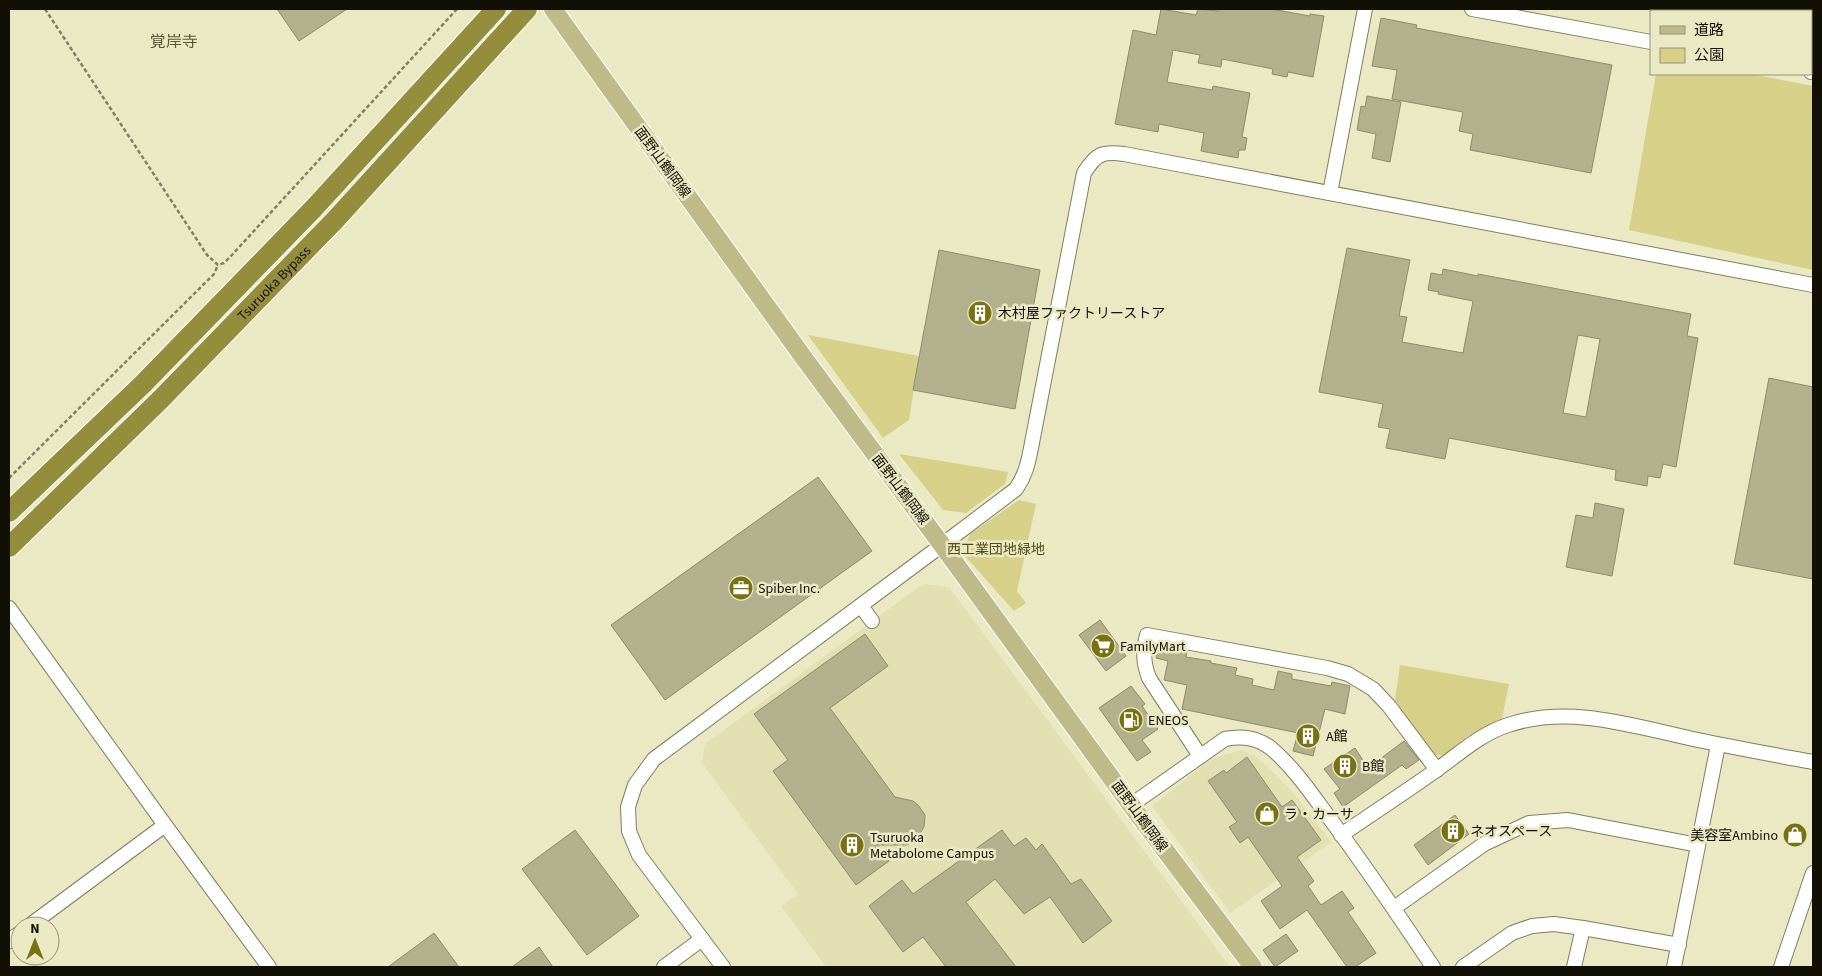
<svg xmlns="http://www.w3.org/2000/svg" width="1822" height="976" viewBox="0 0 1822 976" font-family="'Source Sans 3','Noto Sans JP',sans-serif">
<rect width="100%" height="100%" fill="#ebe9c4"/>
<g fill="#e2dfb3">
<path d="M 923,584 L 949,587 L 1230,967 L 826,967 L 781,906 L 798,894 L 702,763 L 705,744 Z"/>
<path d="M 1242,750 L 1256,756 L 1292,791 L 1331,842 L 1230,913 L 1152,806 L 1207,762 L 1220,756 Z"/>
</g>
<g fill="#d6d089">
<path d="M 1656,74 L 1751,74 L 1813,86 L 1813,270 L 1629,230 Z"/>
<path d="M 808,335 L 919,356 L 909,420 L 883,438 Z"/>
<path d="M 899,454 L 1008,472 L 1005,484 L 966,513 L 943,510 Z"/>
<path d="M 1019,500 L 1036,504 L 1017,591 L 1026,603 L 1014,611 L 965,556 L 965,546 L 970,534 Z"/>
<path d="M 1400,665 L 1509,684 L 1502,719 L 1468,736 L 1445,756 L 1432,754 L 1395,700 Z"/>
</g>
<g fill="#b3b08d" stroke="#8e8b6a" fill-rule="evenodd">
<path d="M 277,9 L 347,9 L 299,41 Z"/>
<path d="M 1161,9 L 1196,15 L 1198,9 L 1218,11 L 1218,9 L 1271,9 L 1310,16 L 1310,14 L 1324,16 L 1313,77 L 1288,72 L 1287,77 L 1272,74 L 1273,69 L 1222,59 L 1221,67 L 1198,63 L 1200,55 L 1173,50 L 1167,82 L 1212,90 L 1213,86 L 1250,93 L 1242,137 L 1247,138 L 1245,150 L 1239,150 L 1238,158 L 1201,151 L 1204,133 L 1159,124 L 1158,132 L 1115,124 L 1133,30 L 1156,35 Z"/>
<path d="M 1381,18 L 1417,25 L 1416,28 L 1612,65 L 1591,173 L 1470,150 L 1473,134 L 1459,131 L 1463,112 L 1392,99 L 1397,70 L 1372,66 Z"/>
<path d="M 1367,96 L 1401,102 L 1390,162 L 1372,158 L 1376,134 L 1357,130 L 1361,106 L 1365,107 Z"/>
<path d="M 1347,248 L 1410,260 L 1399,316 L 1407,317 L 1402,342 L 1463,353 L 1473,301 L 1438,294 L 1439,292 L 1428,290 L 1431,273 L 1442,275 L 1443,269 L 1478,276 L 1478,274 L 1691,314 L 1687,336 L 1698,338 L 1676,467 L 1663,464 L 1660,478 L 1648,476 L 1647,486 L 1615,480 L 1616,470 L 1449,438 L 1445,459 L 1386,448 L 1390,429 L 1378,427 L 1383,404 L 1319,392 ZM 1578,335 L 1600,339 L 1586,417 L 1563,413 Z"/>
<path d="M 939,250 L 1040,270 L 1015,409 L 913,390 Z"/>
<path d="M 1769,378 L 1813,387 L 1813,579 L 1734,564 Z"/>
<path d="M 818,477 L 872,551 L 665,700 L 611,625 Z"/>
<path d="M 1595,503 L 1624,509 L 1612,576 L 1566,567 L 1576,515 L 1593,518 Z"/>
<path d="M 1100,620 L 1126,656 L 1106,671 L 1079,635 Z"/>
<path d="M 865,634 L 888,666 L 830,708 L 895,797 L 913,801 L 918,805 L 925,815 L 924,827 L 917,838 L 907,845 L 878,845 L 889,861 L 856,885 L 773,771 L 788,760 L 754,714 Z"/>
<path d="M 1158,646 L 1187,651 L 1186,657 L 1211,661 L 1211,663 L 1237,668 L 1235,675 L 1253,679 L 1252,685 L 1274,690 L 1278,671 L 1292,674 L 1292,679 L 1331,686 L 1332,682 L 1350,686 L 1345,714 L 1325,709 L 1313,756 L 1293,751 L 1298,733 L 1182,709 L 1187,685 L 1164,680 L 1168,661 L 1156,658 Z"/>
<path d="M 1131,686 L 1145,704 L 1142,706 L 1158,729 L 1142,740 L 1151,752 L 1137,761 L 1099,708 Z"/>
<path d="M 1404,741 L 1419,760 L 1406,769 L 1402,765 L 1343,807 L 1334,793 L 1340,789 L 1324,769 L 1355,748 L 1368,768 Z"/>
<path d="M 1247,757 L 1282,807 L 1292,800 L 1321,840 L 1297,857 L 1314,881 L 1308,886 L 1321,905 L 1342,891 L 1354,908 L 1348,912 L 1376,953 L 1355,967 L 1347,967 L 1307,910 L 1280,929 L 1261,901 L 1282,886 L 1248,837 L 1240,843 L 1229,827 L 1237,822 L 1208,781 L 1224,770 L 1226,773 Z"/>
<path d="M 1455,815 L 1469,834 L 1428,865 L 1414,845 Z"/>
<path d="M 575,830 L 639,916 L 587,955 L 522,869 Z"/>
<path d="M 1002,830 L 1014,846 L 1026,838 L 1036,850 L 1042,844 L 1071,884 L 1081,879 L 1112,921 L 1083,943 L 1050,897 L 1024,914 L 995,879 L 966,902 L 1016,967 L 946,967 L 923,937 L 903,952 L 869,906 L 902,880 L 913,894 Z"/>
<path d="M 434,933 L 459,967 L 388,967 Z"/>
<path d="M 1286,934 L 1298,951 L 1275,967 L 1263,950 Z"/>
<path d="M 539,947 L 553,967 L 512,967 Z"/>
</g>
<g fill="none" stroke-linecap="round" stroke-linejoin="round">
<defs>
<g id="minor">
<path d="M 1472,9 L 1651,42"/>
<path d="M 1811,72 L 1813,72"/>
<path d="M 1330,193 L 1365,9"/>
<path d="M 861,606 L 872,621"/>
<path d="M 9,608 L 165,825 L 269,967"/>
<path d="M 1200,756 L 1149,678 C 1143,662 1143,651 1147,635 L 1327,668 L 1348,674 L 1373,689 L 1389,706 L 1437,770"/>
<path d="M 1131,805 L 1225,739 C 1242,736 1257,737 1272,749 C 1294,768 1311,793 1328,816 C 1365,866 1399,916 1433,967"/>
<path d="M 1341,835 C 1373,813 1404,793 1435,771 C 1459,754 1480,734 1508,725 C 1571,704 1636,727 1698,740 C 1736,748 1775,755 1813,762"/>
<path d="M 1394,908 L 1484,844 L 1529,823 L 1568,820 L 1698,845"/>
<path d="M 29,926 L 165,825"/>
<path d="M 9,941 L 20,933"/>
<path d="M 664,967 L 702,939"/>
<path d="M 723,967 L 639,855 L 629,831 L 628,807 L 635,785 L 654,759 L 942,545 L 1016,489 C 1025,476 1028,464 1031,448 L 1084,173 C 1096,154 1102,151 1124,154 L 1813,285"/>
<path d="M 1463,967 L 1512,933 L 1532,926 L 1554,924 L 1583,928 L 1679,945"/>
<path d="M 1574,967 L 1583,928"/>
<path d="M 1674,967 L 1718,745"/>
<path d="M 1781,967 L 1813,873"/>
</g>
<path id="major" d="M 553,9 L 801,354 L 942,545 L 1131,805 L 1253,967"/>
<g id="highway">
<path d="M 9,512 L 143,384 L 314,208 L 496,9"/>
<path id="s1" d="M 9,547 L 161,399 L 336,219 L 527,9"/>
</g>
</defs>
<use href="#minor" stroke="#807e5d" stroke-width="16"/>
<use href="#major" stroke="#fff" stroke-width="20"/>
<use href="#highway" stroke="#fff" stroke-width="22"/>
<g stroke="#817f66" stroke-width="2.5" stroke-dasharray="4 2.5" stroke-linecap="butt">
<path d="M 45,9 L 207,255 L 218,265 L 224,263 L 231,256 L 457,9"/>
<path d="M 9,478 L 214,274 L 218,265"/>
</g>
<use href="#minor" stroke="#fff" stroke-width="14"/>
<use href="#major" stroke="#bfbb89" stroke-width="18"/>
<use href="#highway" stroke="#948d3b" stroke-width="20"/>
</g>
<defs>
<symbol id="building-disc" viewBox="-11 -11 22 22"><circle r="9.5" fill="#797213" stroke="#ebe9c4"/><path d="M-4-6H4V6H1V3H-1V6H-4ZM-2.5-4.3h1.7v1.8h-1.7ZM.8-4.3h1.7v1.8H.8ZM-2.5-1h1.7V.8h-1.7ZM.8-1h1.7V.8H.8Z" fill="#fff"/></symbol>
<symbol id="office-disc" viewBox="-11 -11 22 22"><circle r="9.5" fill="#797213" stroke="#ebe9c4"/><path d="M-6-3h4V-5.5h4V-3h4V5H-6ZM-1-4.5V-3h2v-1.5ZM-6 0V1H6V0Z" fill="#fff"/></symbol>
<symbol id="supermarket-disc" viewBox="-11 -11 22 22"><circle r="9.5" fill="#797213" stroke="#ebe9c4"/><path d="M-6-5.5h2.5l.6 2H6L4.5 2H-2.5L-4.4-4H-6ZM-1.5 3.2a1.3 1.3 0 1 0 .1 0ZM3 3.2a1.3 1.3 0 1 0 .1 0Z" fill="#fff"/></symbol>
<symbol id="fuel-disc" viewBox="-11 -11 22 22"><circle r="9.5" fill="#797213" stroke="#ebe9c4"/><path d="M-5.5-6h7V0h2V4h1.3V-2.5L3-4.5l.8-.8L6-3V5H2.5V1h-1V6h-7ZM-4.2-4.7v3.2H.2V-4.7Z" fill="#fff"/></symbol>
<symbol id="shop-disc" viewBox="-11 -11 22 22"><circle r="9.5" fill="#797213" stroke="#ebe9c4"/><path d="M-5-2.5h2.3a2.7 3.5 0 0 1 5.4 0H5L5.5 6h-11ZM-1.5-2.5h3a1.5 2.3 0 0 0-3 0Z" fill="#fff"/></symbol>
</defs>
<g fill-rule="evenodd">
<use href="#building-disc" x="966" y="299" width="28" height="28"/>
<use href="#office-disc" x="727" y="574" width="28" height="28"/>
<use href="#supermarket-disc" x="1089" y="632" width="28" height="28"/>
<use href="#fuel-disc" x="1117" y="706" width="28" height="28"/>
<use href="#building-disc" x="1294" y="722" width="28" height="28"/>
<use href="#building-disc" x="1331" y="752" width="28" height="28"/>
<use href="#shop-disc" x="1253" y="800" width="28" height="28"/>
<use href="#building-disc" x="1439" y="817" width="28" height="28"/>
<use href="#shop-disc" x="1781" y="821" width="28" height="28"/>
<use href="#building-disc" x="838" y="831" width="28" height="28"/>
</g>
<g text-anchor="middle" stroke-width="5" stroke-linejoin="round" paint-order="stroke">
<g font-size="14" fill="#121005" stroke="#ebe9c4">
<text transform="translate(663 162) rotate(54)" y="5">面野山鶴岡線</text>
<text dy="5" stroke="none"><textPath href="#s1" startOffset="374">Tsuruoka Bypass</textPath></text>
<text transform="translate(901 489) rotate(53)" y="5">面野山鶴岡線</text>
<text transform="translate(1140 816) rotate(54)" y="5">面野山鶴岡線</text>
</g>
<g font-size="14" fill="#121005" stroke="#ebe9c4" text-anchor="start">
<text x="998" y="318">木村屋ファクトリーストア</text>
<text x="758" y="593">Spiber Inc.</text>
<text x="1120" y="651">FamilyMart</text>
<text x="1148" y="725">ENEOS</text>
<text x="1326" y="741">A館</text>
<text x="1362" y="771">B館</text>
<text x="1284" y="819">ラ・カーサ</text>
<text x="1470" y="836">ネオスペース</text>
<text x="1778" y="840" text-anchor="end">美容室Ambino</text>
<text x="870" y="842">Tsuruoka<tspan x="870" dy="16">Metabolome Campus</tspan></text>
</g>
<g font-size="14" fill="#524d16" stroke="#ebe9c4">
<text x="996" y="554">西工業団地緑地</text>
</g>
<g font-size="16" fill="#5a5838" stroke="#ebe9c4">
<text x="174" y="47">覚岸寺</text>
</g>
</g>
<rect width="1822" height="976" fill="none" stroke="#121005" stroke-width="20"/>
<rect x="1650" y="10" width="162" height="65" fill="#ebe9c4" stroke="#949278"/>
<rect x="1660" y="26" width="25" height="8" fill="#bfbb89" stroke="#949278"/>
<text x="1694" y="35" font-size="15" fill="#121005">道路</text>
<rect x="1660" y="48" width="25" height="15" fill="#d6d089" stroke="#949278"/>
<text x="1694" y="60" font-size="15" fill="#121005">公園</text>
<g transform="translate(35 941)"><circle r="24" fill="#ebe9c4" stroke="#949278"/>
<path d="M0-4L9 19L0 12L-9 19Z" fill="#797213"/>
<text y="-8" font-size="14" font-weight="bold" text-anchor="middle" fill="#121005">N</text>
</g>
</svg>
